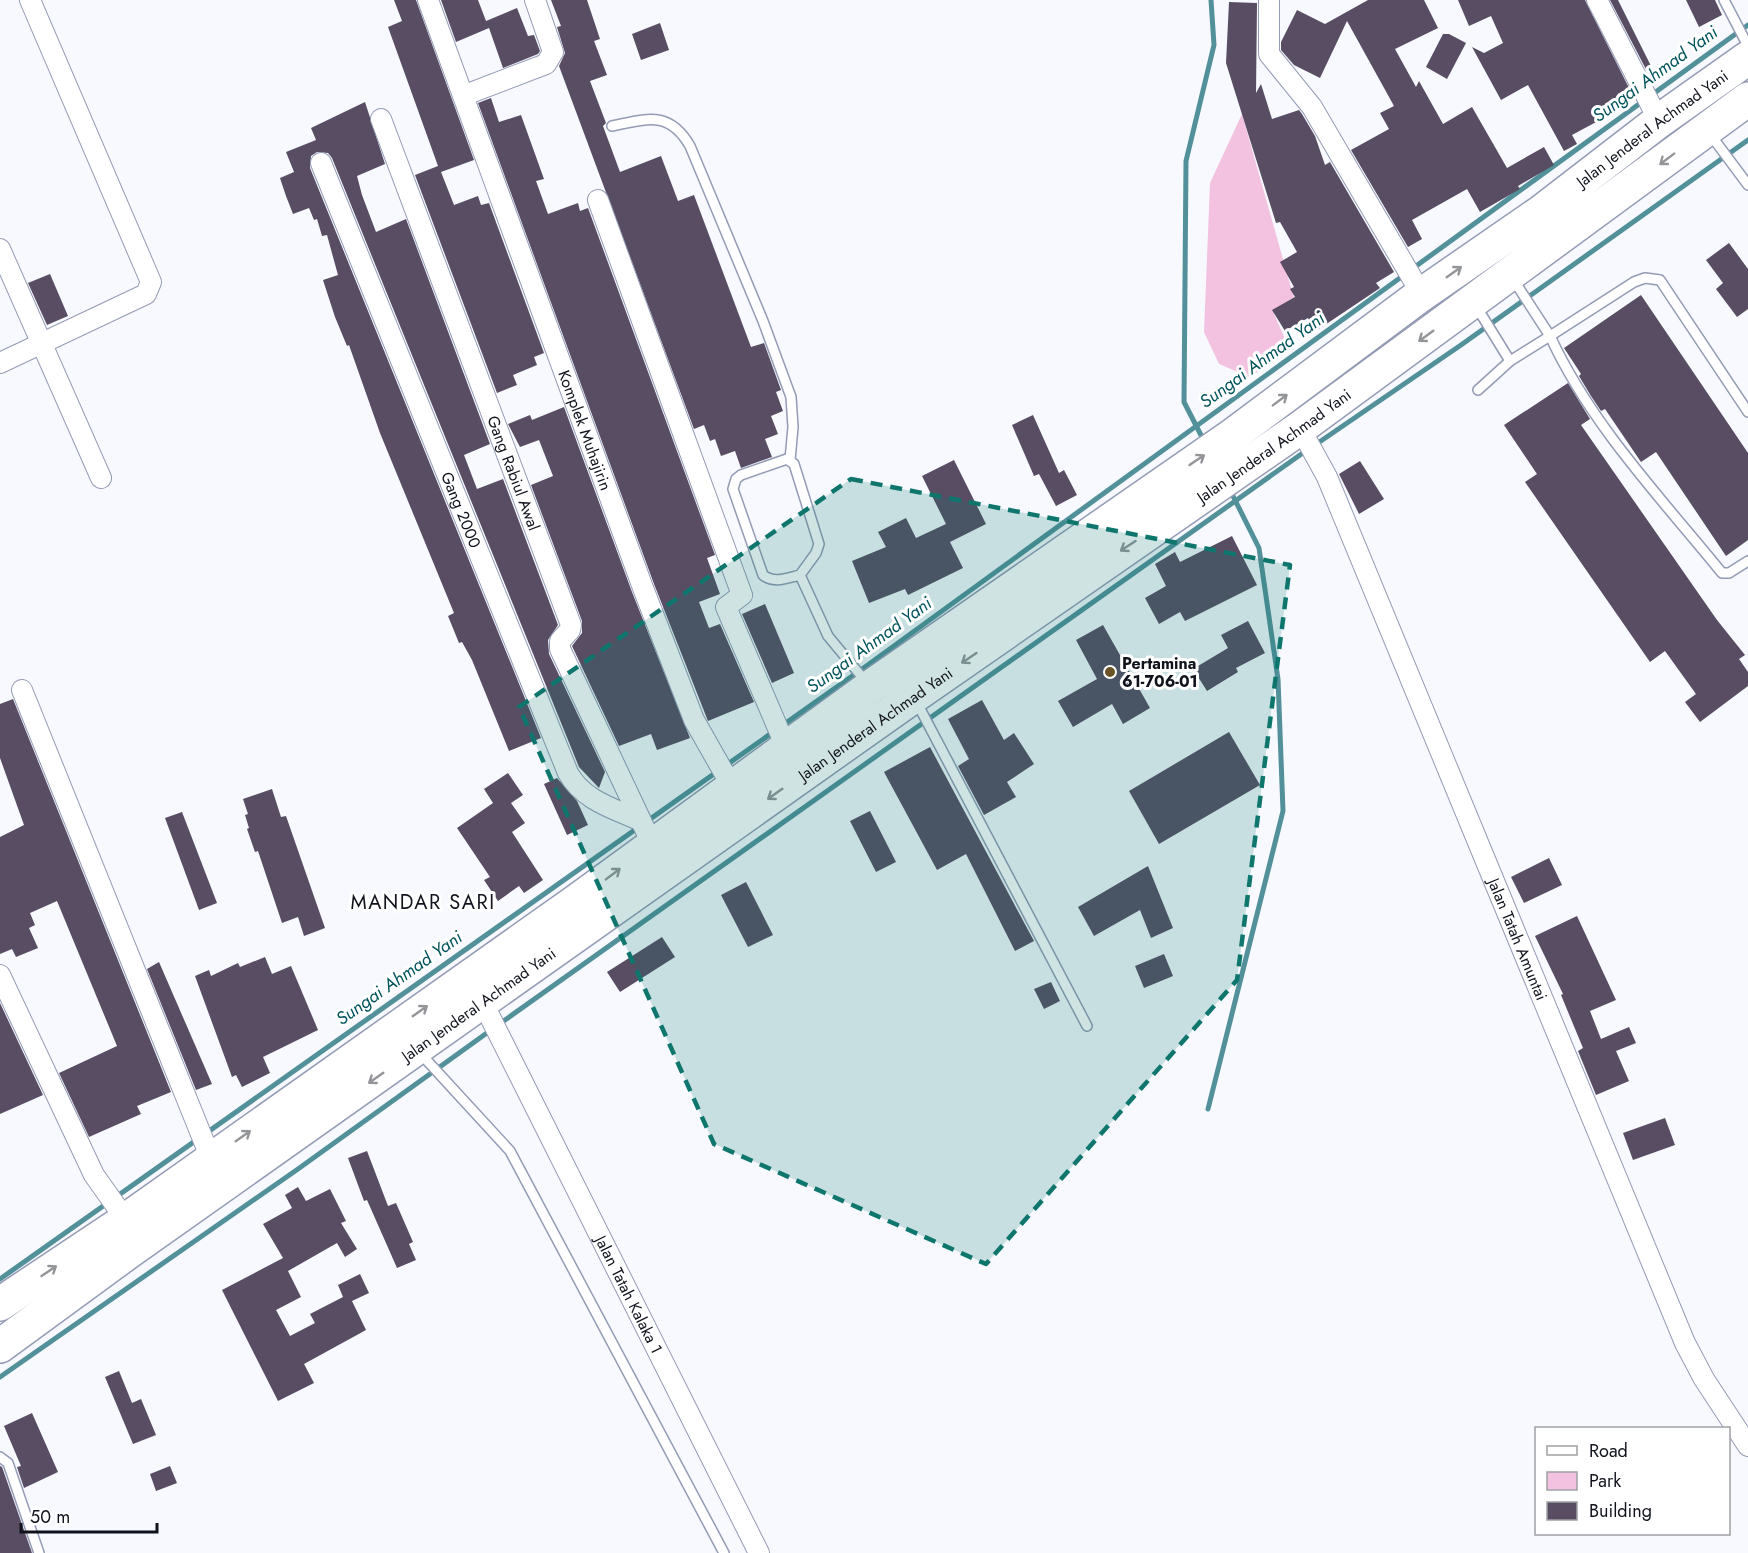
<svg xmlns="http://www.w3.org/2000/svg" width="1748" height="1553" viewBox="0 0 1748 1553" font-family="Jost,sans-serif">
<rect width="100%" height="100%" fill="#f7f9fe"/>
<path fill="#f4c2e1" d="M 1242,114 L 1294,298 L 1274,314 L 1290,350 L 1250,377 L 1219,364 L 1204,332 L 1210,183 Z"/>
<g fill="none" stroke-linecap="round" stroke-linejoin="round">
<g stroke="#52909a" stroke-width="5">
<path d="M 1412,269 L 1748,25"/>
<path d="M 1205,443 L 1184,402 L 1186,161 L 1214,45 L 1211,0"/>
<path d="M 1315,445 L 1461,345 L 1748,140"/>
<path d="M 498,1025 L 1307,450"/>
<path d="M 1208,1109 L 1283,811 L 1278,679 L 1259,548 L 1233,496"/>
<path d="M 0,1279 L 865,667 L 1404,275"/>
<path d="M 0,1377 L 298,1169 L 491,1030"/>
</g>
</g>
<g fill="#584d63">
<path d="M 394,0 L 416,0 L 474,160 L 441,172 L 454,205 L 478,196 L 481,205 L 489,203 L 544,353 L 534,357 L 537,365 L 513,375 L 517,385 L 497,393 L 415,175 L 438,166 L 388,27 L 402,21 Z"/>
<path d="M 441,0 L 478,0 L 486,21 L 517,8 L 528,36 L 534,35 L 540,51 L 538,54 L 503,68 L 489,28 L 456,42 Z"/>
<path d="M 551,0 L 587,0 L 600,39 L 594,41 L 607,75 L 590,81 L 606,123 L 603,126 L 620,172 L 661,156 L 678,201 L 694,195 L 751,347 L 764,343 L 781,390 L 776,392 L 783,411 L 771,416 L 778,434 L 765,439 L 772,457 L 741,468 L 735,451 L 721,456 L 715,439 L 710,441 L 704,425 L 694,429 L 559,66 L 565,53 L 557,27 L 561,26 Z"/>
<path d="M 1368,0 L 1424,0 L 1438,28 L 1395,49 L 1416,87 L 1419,81 L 1443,124 L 1472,107 L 1507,168 L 1544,147 L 1554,165 L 1518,186 L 1520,189 L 1480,212 L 1467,189 L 1412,220 L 1422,239 L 1408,247 L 1351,150 L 1389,129 L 1380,113 L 1394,106 L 1347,21 L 1320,78 L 1294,65 L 1281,50 L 1281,42 L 1297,10 L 1325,24 Z"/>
<path d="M 1458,0 L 1585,0 L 1629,88 L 1618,94 L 1624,107 L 1572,135 L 1577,144 L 1564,151 L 1528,85 L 1501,100 L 1472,47 L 1484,53 L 1503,43 L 1491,16 L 1469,26 Z"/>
<path d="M 1610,0 L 1618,0 L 1655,74 L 1650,77 Z"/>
<path d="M 1686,0 L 1715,0 L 1722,15 L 1699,27 Z"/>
<path d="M 1229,2 L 1257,3 L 1256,93 L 1261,84 L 1272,119 L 1299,110 L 1302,114 L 1315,136 L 1325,165 L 1330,162 L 1394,272 L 1376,283 L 1380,288 L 1316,331 L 1308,318 L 1285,331 L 1272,310 L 1295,297 L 1290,289 L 1294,287 L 1280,262 L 1297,252 L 1280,222 L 1276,223 L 1226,63 Z"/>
<path d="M 660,23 L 669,50 L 641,60 L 632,34 Z"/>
<path d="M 1443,34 L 1449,34 L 1466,43 L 1447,79 L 1426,67 Z"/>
<path d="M 491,98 L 499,122 L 521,115 L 544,179 L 536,181 L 548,214 L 578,203 L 580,211 L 588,208 L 715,555 L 707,558 L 720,594 L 699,602 L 709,628 L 720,624 L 754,702 L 708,721 L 654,584 L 478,103 Z"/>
<path d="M 365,102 L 385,164 L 357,176 L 362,195 L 376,232 L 406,219 L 490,444 L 464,455 L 477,489 L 503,479 L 558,625 L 548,640 L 549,654 L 605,772 L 599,788 L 579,767 L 332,158 L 328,153 L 317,152 L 311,156 L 310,168 L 541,738 L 509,751 L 472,660 L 462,642 L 459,643 L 448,616 L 454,613 L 380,433 L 349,345 L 347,346 L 335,317 L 323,280 L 338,275 L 327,235 L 322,236 L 317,219 L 314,220 L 309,208 L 293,214 L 286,196 L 280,178 L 294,172 L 286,152 L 316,140 L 311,128 Z"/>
<path d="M 1729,243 L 1748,269 L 1748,309 L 1737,317 L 1716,289 L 1723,283 L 1706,260 Z"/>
<path d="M 50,274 L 68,316 L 47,325 L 28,283 Z"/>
<path d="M 1641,295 L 1748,453 L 1748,540 L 1726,556 L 1656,452 L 1641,462 L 1605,409 L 1601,411 L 1591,396 L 1579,376 L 1581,374 L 1564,348 Z"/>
<path d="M 1568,383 L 1590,419 L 1581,425 L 1717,620 L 1745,655 L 1739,659 L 1748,672 L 1748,686 L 1700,722 L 1685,702 L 1696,694 L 1665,651 L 1650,662 L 1525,482 L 1537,474 L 1504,425 Z"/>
<path d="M 564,407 L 632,592 L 690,738 L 657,750 L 651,734 L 619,746 L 572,646 L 582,633 L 582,621 L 531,485 L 553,476 L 539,440 L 520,447 L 508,424 L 530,415 L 532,420 Z"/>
<path d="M 1033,415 L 1059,473 L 1064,470 L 1077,495 L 1056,506 L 1039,474 L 1034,476 L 1012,425 Z"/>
<path d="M 954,460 L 986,524 L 950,542 L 963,568 L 908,595 L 905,589 L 869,603 L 852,561 L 886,547 L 878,532 L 906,518 L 916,538 L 946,524 L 922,476 Z"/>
<path d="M 1360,461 L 1384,499 L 1359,514 L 1339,474 Z"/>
<path d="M 1232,536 L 1257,585 L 1185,621 L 1180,612 L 1159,624 L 1145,598 L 1166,586 L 1155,564 L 1175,552 L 1180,562 Z"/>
<path d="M 765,604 L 794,673 L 772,683 L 742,614 Z"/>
<path d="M 1248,621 L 1265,653 L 1236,668 L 1238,672 L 1207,691 L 1193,669 L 1228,648 L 1221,635 Z"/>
<path d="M 1103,625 L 1150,708 L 1123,724 L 1112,704 L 1073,727 L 1058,701 L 1097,679 L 1076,640 Z"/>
<path d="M 13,699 L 171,1092 L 137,1106 L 141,1114 L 89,1137 L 59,1073 L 117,1046 L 57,901 L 30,913 L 35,925 L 29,928 L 38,948 L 16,957 L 12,949 L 0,954 L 0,837 L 24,825 L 0,758 L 0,704 Z"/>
<path d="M 982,700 L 1004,740 L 1014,733 L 1034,764 L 1007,782 L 1016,797 L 984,815 L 958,766 L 969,759 L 948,719 Z"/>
<path d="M 1229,732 L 1260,785 L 1159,844 L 1129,791 Z"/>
<path d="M 930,747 L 1034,941 L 1015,951 L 966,854 L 937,870 L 884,772 Z"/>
<path d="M 508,773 L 523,795 L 511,803 L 525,823 L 512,832 L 543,880 L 524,893 L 519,886 L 498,901 L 484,880 L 490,877 L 457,828 L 493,803 L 484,789 Z"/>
<path d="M 557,778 L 577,801 L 588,825 L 567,835 L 544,784 Z"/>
<path d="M 272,789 L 281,817 L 286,816 L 325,928 L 304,936 L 298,917 L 282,923 L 258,851 L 255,852 L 247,829 L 249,828 L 245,815 L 248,814 L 243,799 Z"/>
<path d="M 870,811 L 896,862 L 876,872 L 850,821 Z"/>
<path d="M 182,812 L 217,903 L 199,910 L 165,818 Z"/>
<path d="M 1549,858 L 1562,885 L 1524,903 L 1511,877 Z"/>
<path d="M 1148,866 L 1173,928 L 1151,938 L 1140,910 L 1094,936 L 1078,907 Z"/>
<path d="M 746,882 L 773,935 L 748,947 L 721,895 Z"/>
<path d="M 1577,916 L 1616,1000 L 1590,1011 L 1601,1039 L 1629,1027 L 1636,1043 L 1616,1051 L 1629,1081 L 1596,1095 L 1578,1051 L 1583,1048 L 1561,995 L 1563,994 L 1535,936 Z"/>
<path d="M 662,937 L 675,957 L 620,992 L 607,972 Z"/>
<path d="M 1164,954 L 1173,976 L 1144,988 L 1135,966 Z"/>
<path d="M 265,957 L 272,974 L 291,966 L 318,1030 L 263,1057 L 270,1073 L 242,1087 L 236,1075 L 232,1077 L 195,976 L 209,970 L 211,976 L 238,963 L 240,967 Z"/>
<path d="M 159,962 L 212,1084 L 196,1090 L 147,969 Z"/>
<path d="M 1051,982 L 1060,1001 L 1044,1009 L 1034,989 Z"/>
<path d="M 0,1003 L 43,1095 L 0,1114 Z"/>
<path d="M 1665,1118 L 1675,1145 L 1633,1160 L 1623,1133 Z"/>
<path d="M 367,1151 L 388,1206 L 396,1203 L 413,1242 L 409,1244 L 416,1260 L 397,1268 L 367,1200 L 364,1201 L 348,1158 Z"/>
<path d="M 298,1187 L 306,1201 L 330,1189 L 346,1221 L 341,1223 L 357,1249 L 345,1257 L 337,1243 L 288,1271 L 301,1297 L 276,1310 L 290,1336 L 315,1323 L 310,1314 L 343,1297 L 338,1285 L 360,1274 L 369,1293 L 352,1301 L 366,1330 L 304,1364 L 314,1383 L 278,1401 L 222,1290 L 283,1258 L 263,1224 L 292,1208 L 285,1195 Z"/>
<path d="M 119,1371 L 132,1403 L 141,1399 L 156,1435 L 133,1444 L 105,1377 Z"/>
<path d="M 32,1413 L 58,1472 L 24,1488 L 17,1467 L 21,1466 L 4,1426 Z"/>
<path d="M 0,1466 L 2,1467 L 32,1553 L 0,1553 Z"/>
<path d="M 170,1466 L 177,1483 L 156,1491 L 150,1474 Z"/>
</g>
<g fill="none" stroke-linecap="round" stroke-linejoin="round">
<defs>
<g id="lane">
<path d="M 1724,0 L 1748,46"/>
<path d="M 612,126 C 647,119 669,110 690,146 L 763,321 L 791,397 L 793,427 L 790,460"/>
<path d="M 1710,134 L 1748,185"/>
<path d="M 1513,279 L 1550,336 L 1634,282 L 1645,278 L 1660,280 L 1748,412"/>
<path d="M 1476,306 L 1510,361"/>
<path d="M 1478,390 L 1510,361 L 1550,336 C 1591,425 1661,498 1722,573 L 1729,573 L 1748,561"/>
<path d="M 800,575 C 787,578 774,584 763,575 L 733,489 L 736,479 L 741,475 L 787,459 L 794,464 L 819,544 L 816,553 L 800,575 L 828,636 L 867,683"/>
<path d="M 916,701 L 1087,1026"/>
<path d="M 420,1053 L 510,1151 L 724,1553"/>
<path d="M 0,1457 L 8,1463 L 39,1553"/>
</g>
<g id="street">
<path id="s1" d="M 428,0 L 643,588 L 694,720 L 731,785"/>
<path d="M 1269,0 L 1269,54 L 1312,107 L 1422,295"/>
<path d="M 1597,0 L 1659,121"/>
<path d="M 465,95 L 546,64 L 553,52 L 535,0"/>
<path id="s2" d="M 381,119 L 571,625 L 570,630 L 560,641 L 560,649 L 652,844"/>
<path id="s3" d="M 321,163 L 568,773 C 583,800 612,808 639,820"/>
<path d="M 598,200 L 742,595 L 726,607 L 786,747"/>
<path d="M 0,249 L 101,478"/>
<path d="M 0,363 L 146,294 L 151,282 L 30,0"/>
<path id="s4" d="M 1300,428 L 1327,477 L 1685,1343 L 1704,1379 L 1748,1446"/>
<path d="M 22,690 L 211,1159"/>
<path d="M 0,975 L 94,1175 L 126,1220"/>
<path id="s5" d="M 483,1003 L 759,1553"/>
</g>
<g id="highway">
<path id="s6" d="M 0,1304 L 126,1220 L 578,900 L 870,687 L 1233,435 L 1418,297 L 1541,212 L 1659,121 L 1748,58"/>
<path id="s7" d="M 0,1346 L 127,1253 L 914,696 L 1300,428 L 1748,99"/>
</g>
</defs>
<use href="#lane" stroke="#949bb5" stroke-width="12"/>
<use href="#street" stroke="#949bb5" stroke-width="22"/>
<use href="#highway" stroke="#949bb5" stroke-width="36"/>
<use href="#lane" stroke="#fff" stroke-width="9"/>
<use href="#street" stroke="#fff" stroke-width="20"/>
<use href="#highway" stroke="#fff" stroke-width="33"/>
</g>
<defs><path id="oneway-shaft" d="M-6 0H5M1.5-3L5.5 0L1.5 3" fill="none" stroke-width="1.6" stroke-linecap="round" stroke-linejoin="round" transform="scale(1.5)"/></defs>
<g stroke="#939599">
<use href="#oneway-shaft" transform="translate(1667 159) rotate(143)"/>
<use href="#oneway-shaft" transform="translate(1454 272) rotate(-35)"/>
<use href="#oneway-shaft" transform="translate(1426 336) rotate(144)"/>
<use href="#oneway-shaft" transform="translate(1280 400) rotate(-37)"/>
<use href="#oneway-shaft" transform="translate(1197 460) rotate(-34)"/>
<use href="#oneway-shaft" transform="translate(1128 546) rotate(147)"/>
<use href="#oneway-shaft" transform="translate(969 658) rotate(146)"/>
<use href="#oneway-shaft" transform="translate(775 794) rotate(145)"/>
<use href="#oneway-shaft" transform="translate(613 874) rotate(-37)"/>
<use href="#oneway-shaft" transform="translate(420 1011) rotate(-35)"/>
<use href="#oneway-shaft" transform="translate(376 1078) rotate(145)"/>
<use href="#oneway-shaft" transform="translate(243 1136) rotate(-35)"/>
<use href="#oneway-shaft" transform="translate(49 1271) rotate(-34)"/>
</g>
<path fill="#0f766e" fill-opacity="0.2" stroke="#0f766e" stroke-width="4.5" stroke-dasharray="12 8" stroke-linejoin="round" d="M 851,479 L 1290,565 L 1237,980 L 986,1264 L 714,1144 L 519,707 Z"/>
<circle fill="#6a5424" stroke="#fff" stroke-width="2" cx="1110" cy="672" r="6"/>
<g text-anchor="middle" stroke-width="6" stroke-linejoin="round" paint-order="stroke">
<g font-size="16" fill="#10131c" stroke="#fff">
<text dy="6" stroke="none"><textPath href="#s6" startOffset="2028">Jalan Jenderal Achmad Yani</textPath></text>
<text dy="6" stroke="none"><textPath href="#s1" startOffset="458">Komplek Muhajirin</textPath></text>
<text dy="6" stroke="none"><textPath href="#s7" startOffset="1560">Jalan Jenderal Achmad Yani</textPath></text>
<text dy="6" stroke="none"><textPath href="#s2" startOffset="378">Gang Rabiul Awal</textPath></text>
<text dy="6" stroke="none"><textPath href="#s3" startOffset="374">Gang 2000</textPath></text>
<text dy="6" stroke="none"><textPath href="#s7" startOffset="1074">Jalan Jenderal Achmad Yani</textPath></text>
<text dy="6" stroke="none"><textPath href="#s4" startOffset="556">Jalan Tatah Amuntai</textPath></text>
<text dy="6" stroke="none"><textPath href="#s7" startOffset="588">Jalan Jenderal Achmad Yani</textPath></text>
<text dy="6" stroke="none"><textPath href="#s5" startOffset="326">Jalan Tatah Kalaka 1</textPath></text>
</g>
<g font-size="16" font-weight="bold" fill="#10131c" stroke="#fff" text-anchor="start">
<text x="1122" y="669">Pertamina<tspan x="1122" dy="18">61-706-01</tspan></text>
</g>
<g font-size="18" font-style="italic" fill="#00545b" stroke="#fff">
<text transform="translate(1655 74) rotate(-36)" y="6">Sungai Ahmad Yani</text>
<text transform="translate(1262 360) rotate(-36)" y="6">Sungai Ahmad Yani</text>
<text transform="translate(869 645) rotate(-36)" y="6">Sungai Ahmad Yani</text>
<text transform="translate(399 978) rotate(-35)" y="6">Sungai Ahmad Yani</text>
</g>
<g font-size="20" letter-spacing="1.5" fill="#10131c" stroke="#fff">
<text x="423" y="909">MANDAR SARI</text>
</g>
</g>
<rect x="1535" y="1427" width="195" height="108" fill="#ffffff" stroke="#9fa1a4" stroke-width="1.5"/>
<rect x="1547" y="1446" width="30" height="9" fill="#ffffff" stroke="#9fa1a4" stroke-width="1.5"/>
<text x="1589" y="1457" font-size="18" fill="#10131c">Road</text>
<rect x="1547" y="1472" width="30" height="18" fill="#f4c2e1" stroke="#9fa1a4" stroke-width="1.5"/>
<text x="1589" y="1487" font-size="18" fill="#10131c">Park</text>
<rect x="1547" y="1502" width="30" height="18" fill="#584d63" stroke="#9fa1a4" stroke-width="1.5"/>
<text x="1589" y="1517" font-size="18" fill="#10131c">Building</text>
<path d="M21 1523v9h136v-9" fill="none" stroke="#10131c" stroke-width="3"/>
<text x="30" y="1523" font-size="18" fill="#10131c" stroke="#ffffff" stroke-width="4.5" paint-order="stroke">50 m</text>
</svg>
